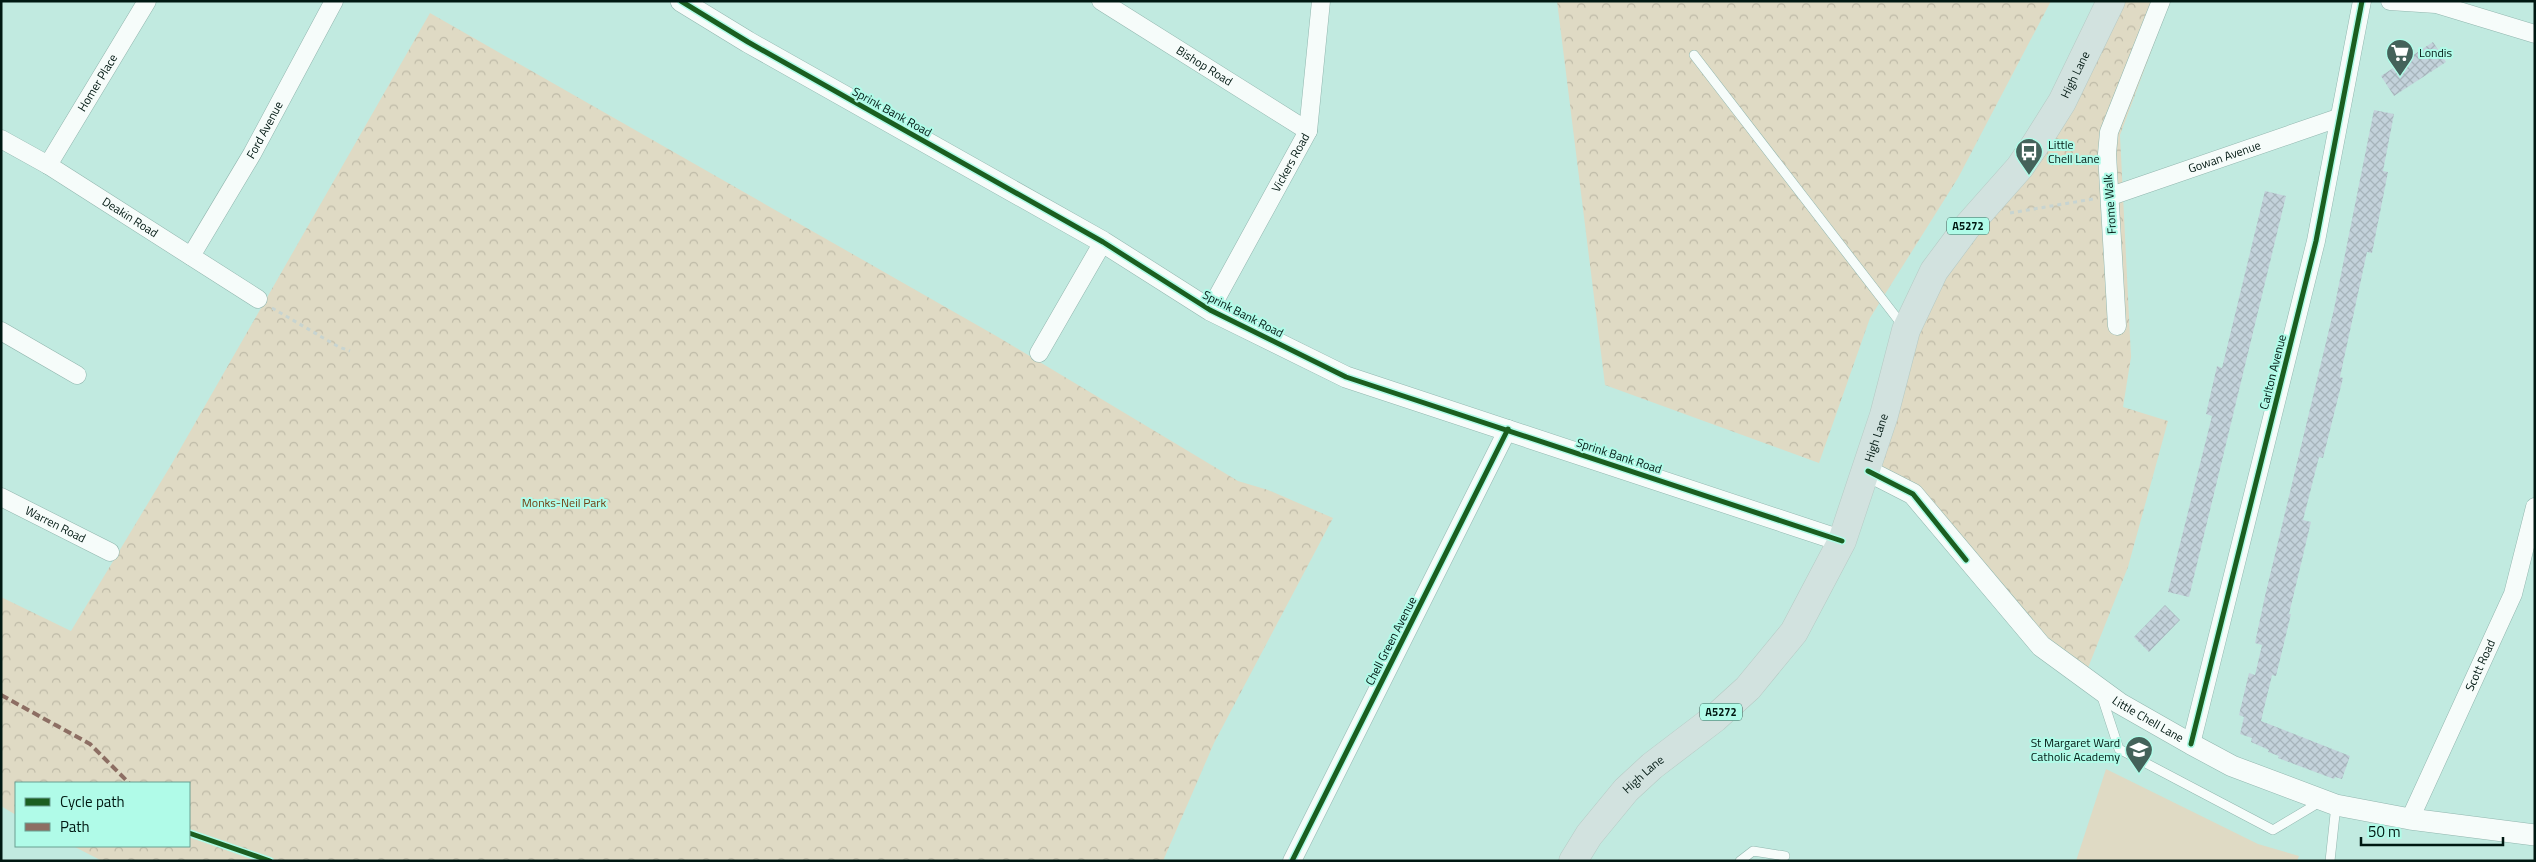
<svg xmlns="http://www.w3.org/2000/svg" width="2536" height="862" viewBox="0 0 2536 862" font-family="'Titillium Web',sans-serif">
<defs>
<pattern id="park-crowns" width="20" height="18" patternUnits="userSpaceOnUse" patternTransform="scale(1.25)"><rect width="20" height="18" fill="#dfdac4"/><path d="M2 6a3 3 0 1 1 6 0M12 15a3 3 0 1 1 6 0" fill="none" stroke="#bebaa7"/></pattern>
<pattern id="building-cross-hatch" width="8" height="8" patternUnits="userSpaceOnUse" patternTransform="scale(1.25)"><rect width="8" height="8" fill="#c3d2db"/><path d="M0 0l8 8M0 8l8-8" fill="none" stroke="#a6b4bb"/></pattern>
</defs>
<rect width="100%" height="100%" fill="#c1eae0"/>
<g fill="url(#park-crowns)">
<path d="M 1557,1 L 2051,1 L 1958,178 L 1870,318 L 1819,463 L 1605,385 Z"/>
<path d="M 2111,1 L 2170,1 L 2120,135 L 2131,357 L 2123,407 L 2168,421 L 2128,567 L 2084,678 L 1934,518 L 1868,471 L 1906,330 L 1966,228 Z"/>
<path d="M 430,13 L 998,337 L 1238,481 L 1268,490 L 1333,518 L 1214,743 L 1163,861 L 102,861 L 73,846 L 189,846 L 189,783 L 16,783 L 16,815 L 1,806 L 1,597 L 71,631 L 171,465 Z"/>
</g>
<path fill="#dfdac4" d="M 2106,769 L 2258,844 L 2299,856 L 2297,861 L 2076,861 Z"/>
<g fill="url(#building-cross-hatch)">
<path d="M 2433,42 L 2446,62 L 2394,96 L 2381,76 Z"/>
<path d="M 2374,110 L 2394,114 L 2383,171 L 2388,172 L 2372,253 L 2367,252 L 2340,377 L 2343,378 L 2323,458 L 2319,457 L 2303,520 L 2311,522 L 2289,614 L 2291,614 L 2276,676 L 2272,675 L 2261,721 L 2350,756 L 2342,779 L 2335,777 L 2334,779 L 2278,758 L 2279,756 L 2268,752 L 2269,750 L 2251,742 L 2252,738 L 2240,734 L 2244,717 L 2239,715 L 2249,673 L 2255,675 L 2262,645 L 2255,643 L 2265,596 L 2334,309 Z"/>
<path d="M 2265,191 L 2286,196 L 2189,597 L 2168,592 L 2212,416 L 2206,414 L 2217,366 L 2222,368 Z"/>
<path d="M 2165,605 L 2180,620 L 2149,652 L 2134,637 Z"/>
</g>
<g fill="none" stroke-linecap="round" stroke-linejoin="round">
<defs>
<g id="service">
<path d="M 1694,55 L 1903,326"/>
<path d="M 2102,697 L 2119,749 L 2273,830 L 2320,802"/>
<path d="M 1740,861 L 1753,851 L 1785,856"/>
<path d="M 2330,861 L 2336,805"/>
</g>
<g id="minor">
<path id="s1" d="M 1101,1 L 1308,131"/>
<path d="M 2390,1 L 2436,4 L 2535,34"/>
<path id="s2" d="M 1,139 L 48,165 L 258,299"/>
<path id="s3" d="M 48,165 L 147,1"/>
<path id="s4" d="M 2111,196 L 2338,118"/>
<path id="s5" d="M 191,256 L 252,154 L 334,1"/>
<path id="s6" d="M 1210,310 L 1308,131 L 1321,1"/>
<path d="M 2117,326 L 2107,154 L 2109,132 L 2161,1"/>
<path d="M 1,331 L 77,375"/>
<path d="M 1039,353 L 1103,242"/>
<path id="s7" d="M 1,497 L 110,552"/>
<path d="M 2191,744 L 2316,241 L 2362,1"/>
<path id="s8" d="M 2410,819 L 2513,594 L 2535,507"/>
<path d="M 1292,861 L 1508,429"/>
</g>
<g id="tertiary">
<path d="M 681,1 L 748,42 L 1103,242 L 1210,310 L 1346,377 L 1842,541"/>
<path id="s9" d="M 1868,471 L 1913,494 L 2041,646 L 2119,703 L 2191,744 L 2232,766 L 2336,805 L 2410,819 L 2535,835"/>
</g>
<g id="primary">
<path id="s10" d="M 1573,861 L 1589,835 L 1626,790 L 1652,766 L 1715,718 L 1748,688 L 1794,632 L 1842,541 L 1884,415 L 1906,330 L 1934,271 L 1966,228 L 2020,167 L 2035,145 L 2062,102 L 2111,1"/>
</g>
</defs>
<use href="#service" stroke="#91b6ae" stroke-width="10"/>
<use href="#minor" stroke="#91b6ae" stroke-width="19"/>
<use href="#tertiary" stroke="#91b6ae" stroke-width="22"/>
<use href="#primary" stroke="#b6cac4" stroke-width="29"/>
<g stroke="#c7d4d1" stroke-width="3" stroke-dasharray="4 4" stroke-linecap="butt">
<path d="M 2010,213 L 2093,199"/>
<path d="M 272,308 L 339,347 L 350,351"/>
</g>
<use href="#service" stroke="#f6fcfa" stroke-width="9"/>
<use href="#minor" stroke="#f6fcfa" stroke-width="18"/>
<use href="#tertiary" stroke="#f6fcfa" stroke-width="21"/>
<use href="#primary" stroke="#d2e2df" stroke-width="28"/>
<path stroke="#8d6e63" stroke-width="4" stroke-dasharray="8 4" stroke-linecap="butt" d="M 1,695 L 90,744 L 129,783"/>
<defs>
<g id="cycleway">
<path d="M 681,1 L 748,42 L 1103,242 L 1210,310 L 1346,377 L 1842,541"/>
<path d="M 1868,471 L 1913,494 L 1966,560"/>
<path d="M 2191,744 L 2316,241 L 2362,1"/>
<path d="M 189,833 L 270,861"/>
<path d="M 1292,861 L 1508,429"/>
</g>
</defs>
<use href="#cycleway" stroke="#b0fbe8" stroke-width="8"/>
<use href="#cycleway" stroke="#1b5e20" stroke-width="5"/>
</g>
<defs>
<symbol id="supermarket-pin" viewBox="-11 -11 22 30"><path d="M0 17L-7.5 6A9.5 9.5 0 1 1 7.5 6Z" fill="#44625a" stroke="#b0fbe8"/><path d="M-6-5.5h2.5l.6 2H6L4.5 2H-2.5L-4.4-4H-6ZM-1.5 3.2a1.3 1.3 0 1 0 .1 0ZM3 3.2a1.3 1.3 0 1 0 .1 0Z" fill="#fff"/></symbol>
<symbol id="bus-pin" viewBox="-11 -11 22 30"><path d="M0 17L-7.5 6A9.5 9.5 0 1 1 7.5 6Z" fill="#44625a" stroke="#b0fbe8"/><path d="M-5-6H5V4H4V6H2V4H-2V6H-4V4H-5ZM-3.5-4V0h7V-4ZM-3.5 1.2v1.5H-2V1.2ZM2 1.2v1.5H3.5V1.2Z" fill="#fff"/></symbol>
<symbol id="school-pin" viewBox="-11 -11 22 30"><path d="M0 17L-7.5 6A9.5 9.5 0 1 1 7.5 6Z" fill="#44625a" stroke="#b0fbe8"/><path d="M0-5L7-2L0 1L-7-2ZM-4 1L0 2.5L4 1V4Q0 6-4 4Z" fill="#fff"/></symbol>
</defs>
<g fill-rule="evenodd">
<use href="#supermarket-pin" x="2384" y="37" width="32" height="43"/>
<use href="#bus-pin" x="2013" y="136" width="32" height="43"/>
<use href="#school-pin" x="2123" y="734" width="32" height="43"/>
</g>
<g text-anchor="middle" stroke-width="4" stroke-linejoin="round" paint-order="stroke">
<g fill="#b0fbe8" stroke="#355c52" stroke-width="1">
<rect x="1947" y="217.5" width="42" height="17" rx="4"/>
<rect x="1700" y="703.5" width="42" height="17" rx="4"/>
</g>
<g font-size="11" font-weight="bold" fill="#001812">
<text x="1968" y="230">A5272</text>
<text x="1721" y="716">A5272</text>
</g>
<g font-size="12" fill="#001812" stroke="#b0fbe8" text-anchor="start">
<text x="2419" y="57">Londis</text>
<text x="2048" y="149">Little<tspan x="2048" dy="14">Chell Lane</tspan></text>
<text x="2120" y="747" text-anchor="end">St Margaret Ward<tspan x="2120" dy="14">Catholic Academy</tspan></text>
</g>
<g font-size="12" fill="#001812" stroke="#b0fbe8">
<text dy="4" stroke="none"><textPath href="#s1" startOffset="122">Bishop Road</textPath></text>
<text dy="4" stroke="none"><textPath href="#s10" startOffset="952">High Lane</textPath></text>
<text dy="4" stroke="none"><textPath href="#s3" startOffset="96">Homer Place</textPath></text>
<text transform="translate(892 112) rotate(29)" y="4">Sprink Bank Road</text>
<text dy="4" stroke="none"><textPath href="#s5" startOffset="146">Ford Avenue</textPath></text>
<text dy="4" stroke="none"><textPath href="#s4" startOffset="120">Gowan Avenue</textPath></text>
<text dy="4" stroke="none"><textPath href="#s6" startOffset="168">Vickers Road</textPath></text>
<text transform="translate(2110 204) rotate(-94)" y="4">Frome Walk</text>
<text dy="4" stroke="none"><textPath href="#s2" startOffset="151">Deakin Road</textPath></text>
<text transform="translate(1243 314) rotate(27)" y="4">Sprink Bank Road</text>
<text transform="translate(2273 372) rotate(-76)" y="4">Carlton Avenue</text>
<text dy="4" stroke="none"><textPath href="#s10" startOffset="532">High Lane</textPath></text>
<text transform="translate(1619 456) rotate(18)" y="4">Sprink Bank Road</text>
<text dy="4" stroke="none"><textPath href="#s7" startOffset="61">Warren Road</textPath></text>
<text transform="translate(1391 641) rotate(-63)" y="4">Chell Green Avenue</text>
<text dy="4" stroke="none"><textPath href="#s8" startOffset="169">Scott Road</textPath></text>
<text dy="4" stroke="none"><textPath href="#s9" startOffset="379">Little Chell Lane</textPath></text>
<text dy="4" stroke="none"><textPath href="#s10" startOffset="112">High Lane</textPath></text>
</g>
<g font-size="12" fill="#723f12" stroke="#b0fbe8">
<text x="564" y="507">Monks-Neil Park</text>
</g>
</g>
<rect width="2536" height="862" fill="none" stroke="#001812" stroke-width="5"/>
<rect x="15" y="782" width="175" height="65" fill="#b0fbe8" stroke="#6aa092"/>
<rect x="25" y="798" width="25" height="8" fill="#1b5e20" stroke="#6aa092"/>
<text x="60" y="807" font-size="15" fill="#001812">Cycle path</text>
<rect x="25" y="823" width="25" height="8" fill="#8d6e63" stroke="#6aa092"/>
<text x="60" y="832" font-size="15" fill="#001812">Path</text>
<path d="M2361 837v8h142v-8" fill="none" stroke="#001812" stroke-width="2.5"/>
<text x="2368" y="837" font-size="15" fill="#001812" stroke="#b0fbe8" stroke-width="4" paint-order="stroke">50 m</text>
</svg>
